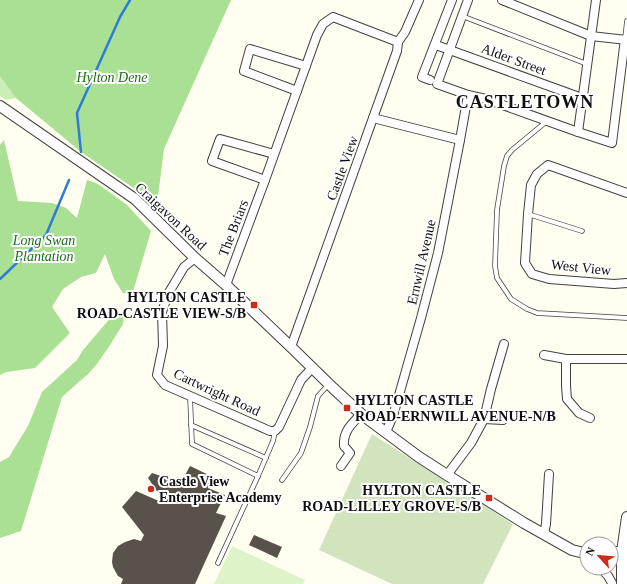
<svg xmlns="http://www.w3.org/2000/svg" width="627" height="584" viewBox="0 0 627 584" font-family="Georgia,serif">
<rect width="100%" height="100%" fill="#fffef0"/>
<path fill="#caeeb5" d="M 0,56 L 5,82 L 16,98 L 6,100 L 0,96 Z"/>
<g fill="#a9e093">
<path d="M 0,0 L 231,0 L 164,149 L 157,204 L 81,152 L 16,98 L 0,76 Z"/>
<path d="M 4,140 L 18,201 L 52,203 L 66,208 L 77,218 L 87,180 L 98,184 L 127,205 L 151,231 L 132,295 L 123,293 L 114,279 L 105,254 L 96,273 L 81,277 L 63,289 L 52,307 L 70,333 L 35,368 L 6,372 L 0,375 L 0,145 Z"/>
<path d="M 120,313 L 124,316 L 123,324 L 110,345 L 97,364 L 88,374 L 71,389 L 62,397 L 21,531 L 0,538 L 0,462 L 9,457 L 28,426 L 42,392 L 77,360 L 83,350 L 113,315 Z"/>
</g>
<path fill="#d2e4be" d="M 372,434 L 513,524 L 483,584 L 392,584 L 319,550 Z"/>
<path fill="#def4c8" d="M 232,546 L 305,580 L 303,584 L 214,584 Z"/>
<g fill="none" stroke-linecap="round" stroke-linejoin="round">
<g stroke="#2f7bda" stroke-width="2.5">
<path d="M 81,152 L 77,113 L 120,17 L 130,0"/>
<path d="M 0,279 L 46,235 L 69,180"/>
</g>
</g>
<g fill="#58524a">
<path d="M 190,466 L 213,477 L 208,488 L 225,495 L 216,513 L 226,516 L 195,584 L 121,584 L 123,579 L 118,576 L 113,567 L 112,562 L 113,553 L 118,546 L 125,542 L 134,539 L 141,541 L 144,535 L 122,507 L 136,491 L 159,501 L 161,497 L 148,478 L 152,473 L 170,479 L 184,477 Z"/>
<path d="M 254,535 L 282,547 L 277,558 L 249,545 Z"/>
</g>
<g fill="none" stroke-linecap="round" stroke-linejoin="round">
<defs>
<g id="service">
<path d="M 462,16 L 587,64"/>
<path d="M 625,39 L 627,21"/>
<path d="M 547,121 L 512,150 L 507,156 L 504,166 L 497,210 L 495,266 L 497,278 L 511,299 L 527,309 L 537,313 L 627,318"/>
<path d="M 528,214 L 582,231"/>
<path d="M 190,396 L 192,444 L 258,476 L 273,441 L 275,431"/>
<path d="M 191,425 L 266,458"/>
<path d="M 282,480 L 301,453 L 310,427 L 318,396 L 328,385"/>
<path d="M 218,563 L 258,476"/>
</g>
<g id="minor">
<path d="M 468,0 L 437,84 L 468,95 L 486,99 L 578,132 L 612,143 L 625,39"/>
<path d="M 502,0 L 591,36 L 627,40"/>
<path d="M 436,45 L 582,98"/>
<path d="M 430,80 L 422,77 L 452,0"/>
<path d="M 297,91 L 244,71 L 250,49 L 306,66"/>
<path d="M 373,118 L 460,140"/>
<path d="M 578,132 L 596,0"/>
<path d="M 265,180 L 212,161 L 220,139 L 274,154"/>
<path d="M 627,193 L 548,165 L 537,174 L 531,185 L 528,214 L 525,263 L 532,274 L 549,279 L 614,284 L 627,283"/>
<path d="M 195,258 L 184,267 L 168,294 L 162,312 L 163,346 L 157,375 L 165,385 L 270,431 L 275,431 L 279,427 L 301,380 L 312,368"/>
<path d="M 226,285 L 265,180 L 317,35 L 323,24 L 333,17 L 398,42"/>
<path d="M 291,347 L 397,51 L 398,42 L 405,32 L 419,0"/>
<path d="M 544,355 L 566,359 L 627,359"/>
<path d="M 566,359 L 566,386 L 567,399 L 579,413 L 590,418"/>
<path d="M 484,419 L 503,420"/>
<path d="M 386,432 L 393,416 L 421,318 L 438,253 L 460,140 L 468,95"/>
<path d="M 341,466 L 350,453 L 344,446 C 343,431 351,425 361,414"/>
<path d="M 447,475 L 471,443 L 484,419 L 491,389 L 504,344"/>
<path d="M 544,534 L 546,524 L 549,474"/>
<path d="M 601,568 L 608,576 L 612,583"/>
</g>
<g id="tertiary">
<path d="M 0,106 L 135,199 L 195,258 L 226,285 L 291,347 L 333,388 L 361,414 L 419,457 L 447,475 L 524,523 L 572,550 L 580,552 L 587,553"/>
<path d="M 611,552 L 627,552"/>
<path d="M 622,584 L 622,552 L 627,517"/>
</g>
</defs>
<use href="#service" stroke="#414141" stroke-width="5.5"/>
<use href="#minor" stroke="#414141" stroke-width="10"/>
<use href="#tertiary" stroke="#414141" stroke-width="12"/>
<use href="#service" stroke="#fff" stroke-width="4"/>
<use href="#minor" stroke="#fff" stroke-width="8"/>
<use href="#tertiary" stroke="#fff" stroke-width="10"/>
</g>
<g fill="#cc2c19" stroke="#fff" stroke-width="1.5">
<rect x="250" y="301" width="8" height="8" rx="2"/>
<rect x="343" y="404" width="8" height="8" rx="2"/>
<circle cx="151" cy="489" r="4"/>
<rect x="485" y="494" width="8" height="8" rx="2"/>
</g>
<g text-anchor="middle" stroke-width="4" stroke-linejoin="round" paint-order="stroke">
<g font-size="14" fill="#0e0e0e" stroke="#fff">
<text transform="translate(514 59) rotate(20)" y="5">Alder Street</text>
<text transform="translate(342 168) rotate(-70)" y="5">Castle View</text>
<text transform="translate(171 216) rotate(43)" y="5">Craigavon Road</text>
<text transform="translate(233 228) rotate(-69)" y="5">The Briars</text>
<text transform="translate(421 262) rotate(-77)" y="5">Ernwill Avenue</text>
<text transform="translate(581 267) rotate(6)" y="5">West View</text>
<text transform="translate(217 392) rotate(25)" y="5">Cartwright Road</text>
</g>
<g font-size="14" font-style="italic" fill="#1c6d18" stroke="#fff">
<text x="112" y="82">Hylton Dene</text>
<text x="44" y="245">Long Swan<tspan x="44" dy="16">Plantation</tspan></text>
</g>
<g font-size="14" font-weight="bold" fill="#0e0e0e" stroke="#fff" text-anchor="end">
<text x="246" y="302">HYLTON CASTLE<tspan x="246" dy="16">ROAD-CASTLE VIEW-S/B</tspan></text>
<text x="355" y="405" text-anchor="start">HYLTON CASTLE<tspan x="355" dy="16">ROAD-ERNWILL AVENUE-N/B</tspan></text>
<text x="159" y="486" text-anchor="start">Castle View<tspan x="159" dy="16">Enterprise Academy</tspan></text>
<text x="481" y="495">HYLTON CASTLE<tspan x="481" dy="16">ROAD-LILLEY GROVE-S/B</tspan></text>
</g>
<g font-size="18" font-weight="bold" letter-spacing="1" fill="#0e0e0e" stroke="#fff">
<text x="525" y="108">CASTLETOWN</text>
</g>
</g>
<g transform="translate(599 556) rotate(297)"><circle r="19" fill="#ffffff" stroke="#9f9f9f"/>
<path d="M0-3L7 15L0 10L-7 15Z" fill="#cc2c19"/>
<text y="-6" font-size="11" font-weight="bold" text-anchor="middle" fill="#0e0e0e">N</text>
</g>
</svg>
